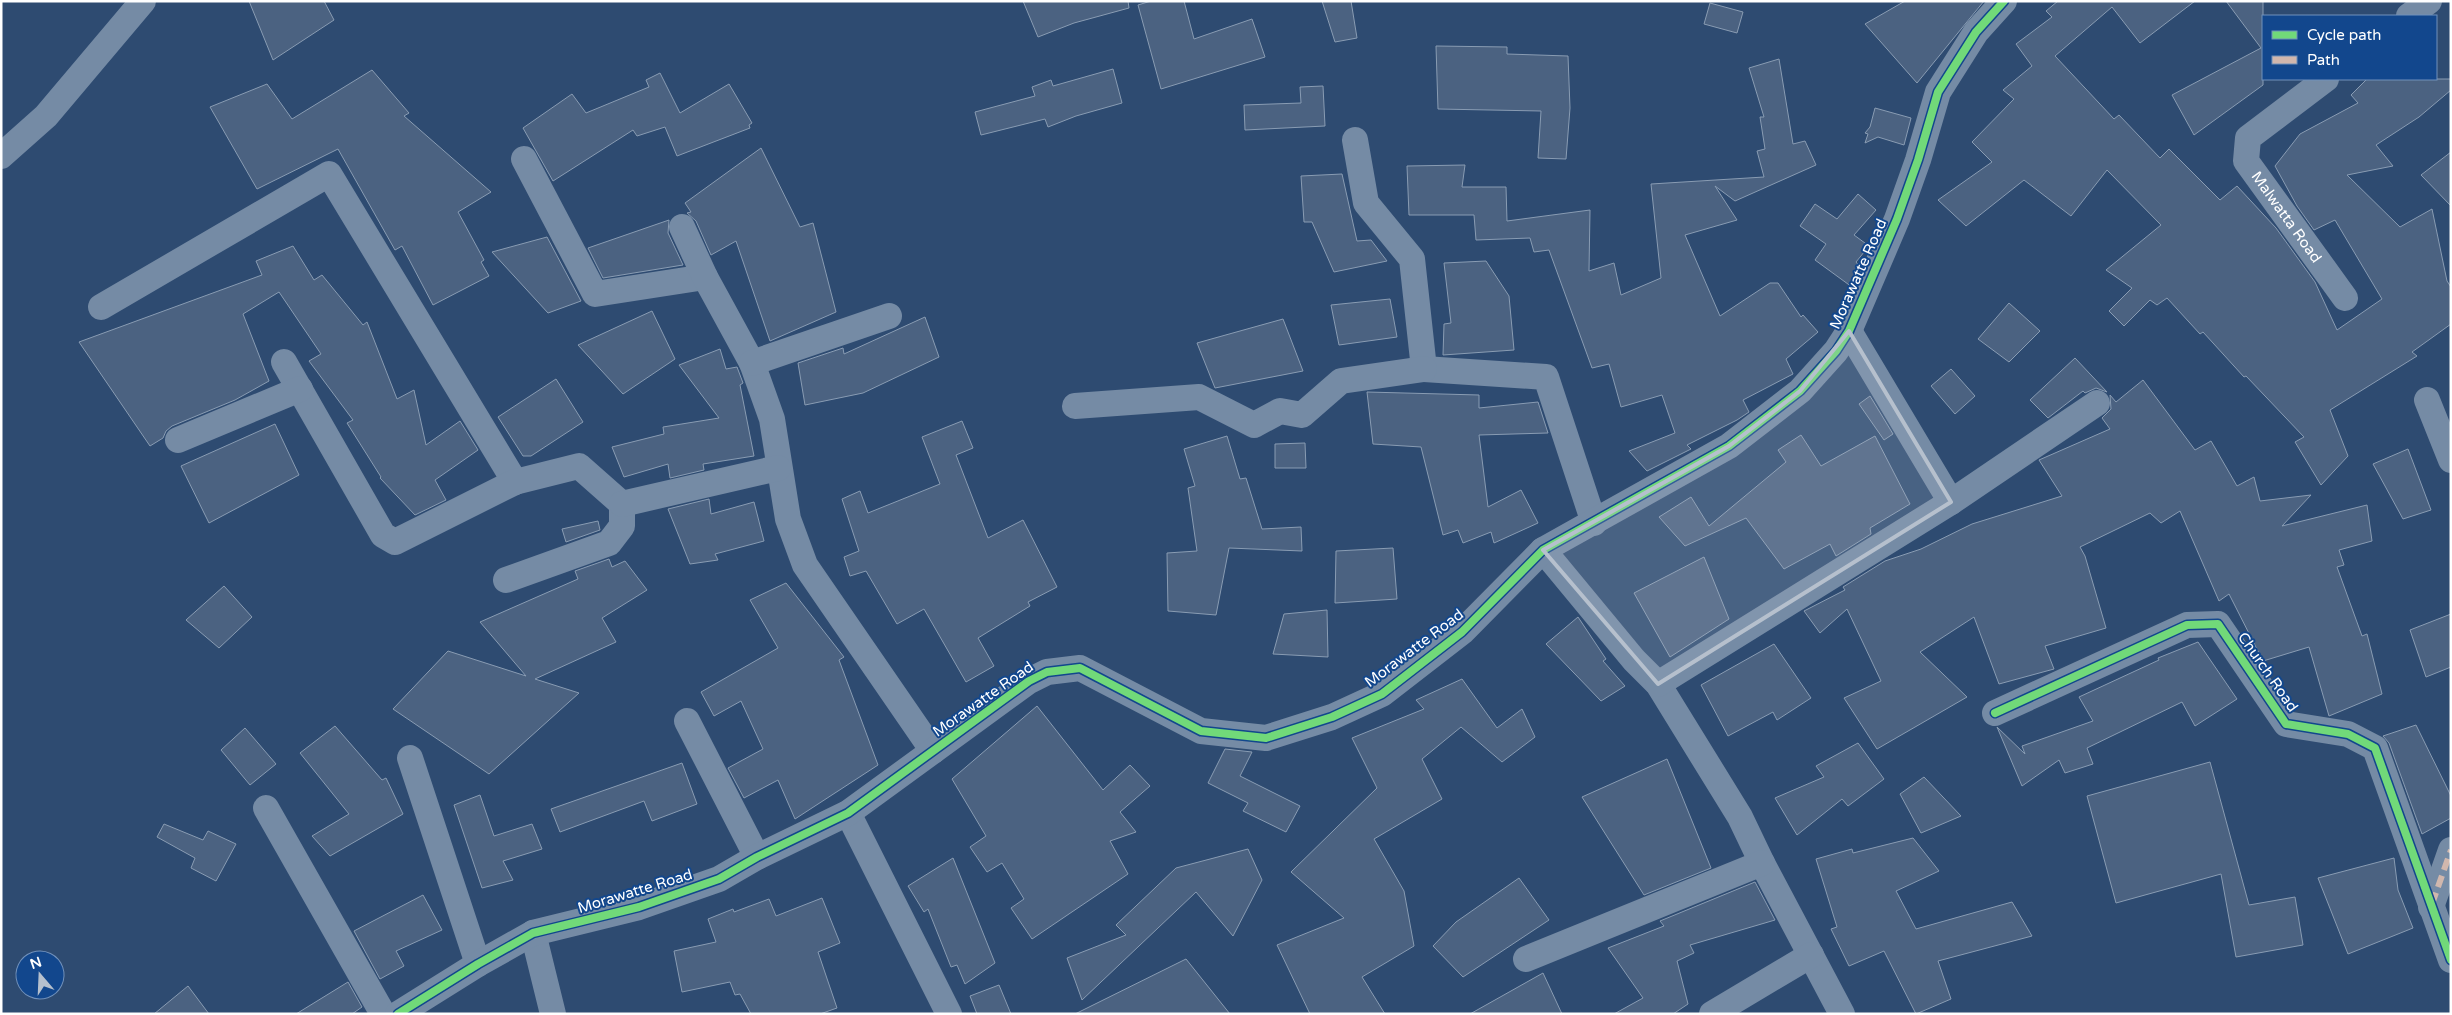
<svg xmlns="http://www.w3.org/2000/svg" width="2452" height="1015" viewBox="0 0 2452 1015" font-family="'Varela Round',sans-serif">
<rect width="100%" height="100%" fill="#2e4b71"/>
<g fill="#4b6281" stroke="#899cb3">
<path d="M 249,1 L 324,1 L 334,20 L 273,60 Z"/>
<path d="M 1023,1 L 1128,1 L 1129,8 L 1074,23 L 1038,37 Z"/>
<path d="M 1151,1 L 1184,1 L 1194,39 L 1252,19 L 1265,57 L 1161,89 L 1138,5 Z"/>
<path d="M 1322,1 L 1351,1 L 1357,38 L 1335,42 Z"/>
<path d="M 1905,1 L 1984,1 L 1917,83 L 1865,24 Z"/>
<path d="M 2058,1 L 2195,1 L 2140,43 L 2112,7 L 2055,56 L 2114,119 L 2119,115 L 2160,158 L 2169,149 L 2220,200 L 2237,186 L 2276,228 L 2315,282 L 2337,330 L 2382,299 L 2335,220 L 2314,230 L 2297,206 L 2275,166 L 2300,134 L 2358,103 L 2351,95 L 2367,79 L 2451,79 L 2451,90 L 2419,117 L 2376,145 L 2393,166 L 2347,175 L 2400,227 L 2432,209 L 2447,281 L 2451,287 L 2451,324 L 2412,352 L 2417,356 L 2330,410 L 2348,456 L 2321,485 L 2295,442 L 2304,437 L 2246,376 L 2244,377 L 2203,332 L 2200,334 L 2167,298 L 2157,305 L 2150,300 L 2124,326 L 2109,311 L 2132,288 L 2106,270 L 2161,225 L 2107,170 L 2071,216 L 2024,180 L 1966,226 L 1938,200 L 1992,162 L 1972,142 L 2014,99 L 2003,90 L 2032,66 L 2016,44 L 2052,17 L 2046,11 Z"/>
<path d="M 2226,1 L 2263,1 L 2263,85 L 2194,135 L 2172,95 L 2261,48 Z"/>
<path d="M 1710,3 L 1743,12 L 1737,33 L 1704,24 Z"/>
<path d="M 1436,46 L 1507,47 L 1507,54 L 1568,56 L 1570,108 L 1566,159 L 1538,158 L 1541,111 L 1438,109 Z"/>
<path d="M 1779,59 L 1793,144 L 1805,141 L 1816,165 L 1735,201 L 1715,186 L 1737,220 L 1685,235 L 1720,316 L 1770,283 L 1778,283 L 1801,317 L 1803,315 L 1818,332 L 1786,359 L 1793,374 L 1743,400 L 1749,412 L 1737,420 L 1687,445 L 1691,449 L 1647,471 L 1629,451 L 1675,433 L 1662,395 L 1621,407 L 1609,364 L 1592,368 L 1549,250 L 1534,252 L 1530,238 L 1476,240 L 1474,215 L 1409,215 L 1407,166 L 1465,165 L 1462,187 L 1506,187 L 1507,221 L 1590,210 L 1589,271 L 1614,263 L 1621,295 L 1661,278 L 1651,184 L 1764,177 L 1757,151 L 1765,149 L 1760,117 L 1764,117 L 1749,68 Z"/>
<path d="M 1113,69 L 1122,103 L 1076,116 L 1048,127 L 1045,119 L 981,135 L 975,112 L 1035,96 L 1032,87 L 1051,80 L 1053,86 Z"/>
<path d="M 372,70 L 409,113 L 404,116 L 491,192 L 458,212 L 484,260 L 481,262 L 489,276 L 433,305 L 402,246 L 395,250 L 338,149 L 257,189 L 210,107 L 267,84 L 292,119 Z"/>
<path d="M 660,73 L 680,113 L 729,84 L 752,123 L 749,125 L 750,128 L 677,156 L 665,127 L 637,136 L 633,130 L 553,181 L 523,128 L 572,94 L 586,113 L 649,87 L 646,80 Z"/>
<path d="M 1323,86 L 1325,126 L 1245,130 L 1244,105 L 1301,103 L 1300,87 Z"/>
<path d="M 1875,108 L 1911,118 L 1904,145 L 1878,137 L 1865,143 L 1868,134 L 1865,133 L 1870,127 Z"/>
<path d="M 761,148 L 800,227 L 813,223 L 836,312 L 770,341 L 736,241 L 711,255 L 696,221 L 687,213 L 691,212 L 685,203 Z"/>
<path d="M 2451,152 L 2451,206 L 2421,175 Z"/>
<path d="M 1342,174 L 1357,241 L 1371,240 L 1387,261 L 1334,272 L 1312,222 L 1304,222 L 1301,176 Z"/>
<path d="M 1858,194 L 1876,210 L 1854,235 L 1869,246 L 1856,262 L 1860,267 L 1852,287 L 1815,260 L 1826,244 L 1800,226 L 1815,204 L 1837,219 Z"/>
<path d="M 669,220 L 668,233 L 683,265 L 603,278 L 588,248 Z"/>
<path d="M 547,237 L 581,301 L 548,313 L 492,252 Z"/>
<path d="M 293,246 L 314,280 L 322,275 L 363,325 L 367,322 L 397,399 L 414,390 L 426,445 L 460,421 L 478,450 L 435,480 L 446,500 L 415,515 L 380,478 L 381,477 L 347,423 L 353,420 L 309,361 L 321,354 L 279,292 L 243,314 L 269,381 L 235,400 L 172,426 L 166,431 L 163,438 L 150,446 L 79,342 L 262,275 L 256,261 Z"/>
<path d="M 1486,261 L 1509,296 L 1514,350 L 1443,355 L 1444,324 L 1451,323 L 1444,263 Z"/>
<path d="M 1390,299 L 1397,337 L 1339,345 L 1331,305 Z"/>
<path d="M 2009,303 L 2040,331 L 2009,362 L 1978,339 Z"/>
<path d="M 652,311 L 675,359 L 623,394 L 578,345 Z"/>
<path d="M 925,317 L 939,357 L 863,393 L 805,405 L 798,363 L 843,348 L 844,354 Z"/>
<path d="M 1283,319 L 1303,371 L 1215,388 L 1197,343 Z"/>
<path d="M 720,349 L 726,369 L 737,367 L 743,383 L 740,385 L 754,456 L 703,464 L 704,470 L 670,478 L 668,464 L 624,477 L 612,447 L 664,434 L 663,427 L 719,418 L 679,365 Z"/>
<path d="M 2075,358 L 2107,392 L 2096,388 L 2085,393 L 2083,391 L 2048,418 L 2030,400 Z"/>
<path d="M 1951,369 L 1975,396 L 1955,414 L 1931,386 Z"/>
<path d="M 556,379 L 583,422 L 531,456 L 523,456 L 498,417 Z"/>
<path d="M 2143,380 L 2195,450 L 2211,441 L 2237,486 L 2254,477 L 2260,501 L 2311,495 L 2282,526 L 2367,505 L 2372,541 L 2339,550 L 2344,565 L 2337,567 L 2362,636 L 2367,634 L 2382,694 L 2329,716 L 2309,647 L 2263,661 L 2229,594 L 2219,601 L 2180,511 L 2161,523 L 2150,513 L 2080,547 L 2085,556 L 2106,628 L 2045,646 L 2054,669 L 1999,684 L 1974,617 L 1920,652 L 1967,697 L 1877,749 L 1844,698 L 1881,681 L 1847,609 L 1820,633 L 1804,611 L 1845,590 L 1843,587 L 1885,561 L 1921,549 L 1972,524 L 2062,496 L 2039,460 L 2110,429 L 2102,418 L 2111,409 L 2110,395 L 2116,402 Z"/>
<path d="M 1367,392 L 1479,395 L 1479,408 L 1538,402 L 1548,433 L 1479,435 L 1488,507 L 1521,490 L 1538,523 L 1494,543 L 1491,532 L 1463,543 L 1458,530 L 1443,535 L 1421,447 L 1373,444 Z"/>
<path d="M 1870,396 L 1893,434 L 1884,440 L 1859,404 Z"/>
<path d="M 962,421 L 973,448 L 956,455 L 988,538 L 1023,520 L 1057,587 L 1028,602 L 1030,606 L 978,638 L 994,666 L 966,682 L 924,609 L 897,624 L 866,571 L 850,576 L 844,557 L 859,551 L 842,499 L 860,491 L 868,513 L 940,484 L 922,437 Z"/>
<path d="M 275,424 L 299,475 L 209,523 L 181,466 Z"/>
<path d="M 1801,435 L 1821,466 L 1875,436 L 1910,504 L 1870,528 L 1871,534 L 1836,556 L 1830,544 L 1784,569 L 1746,518 L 1685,546 L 1659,517 L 1691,497 L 1709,526 L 1786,462 L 1778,450 Z"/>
<path d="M 1227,436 L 1240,479 L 1246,478 L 1262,529 L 1301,527 L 1302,551 L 1229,548 L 1216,615 L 1168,611 L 1167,553 L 1197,551 L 1188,488 L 1195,486 L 1184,449 Z"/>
<path d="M 1305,443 L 1306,468 L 1275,468 L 1275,444 Z"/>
<path d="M 2408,449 L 2431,510 L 2403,519 L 2373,464 Z"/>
<path d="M 709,499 L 711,514 L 754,502 L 764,541 L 715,554 L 718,560 L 690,564 L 668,509 Z"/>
<path d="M 598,521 L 600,530 L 566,542 L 562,529 Z"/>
<path d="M 1393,548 L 1397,599 L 1335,603 L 1336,551 Z"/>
<path d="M 1704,557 L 1729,619 L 1670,657 L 1634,593 Z"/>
<path d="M 609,559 L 612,567 L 625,561 L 647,590 L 602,618 L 616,642 L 535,679 L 579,693 L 489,774 L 393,709 L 448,651 L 526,676 L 480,622 L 578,579 L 575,571 Z"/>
<path d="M 786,583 L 844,657 L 839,660 L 878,765 L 795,819 L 778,780 L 744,798 L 728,768 L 763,749 L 741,701 L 714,716 L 701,692 L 778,648 L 750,600 Z"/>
<path d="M 224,586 L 252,617 L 219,648 L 186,620 Z"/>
<path d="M 1327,610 L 1328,657 L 1273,654 L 1284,614 Z"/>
<path d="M 2451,614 L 2451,667 L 2426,677 L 2410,630 Z"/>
<path d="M 1578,617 L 1606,659 L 1603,661 L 1625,686 L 1601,701 L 1546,644 Z"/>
<path d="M 2198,642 L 2237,699 L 2195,726 L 2182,702 L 2087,748 L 2093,764 L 2065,773 L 2059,760 L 2022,786 L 1997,727 L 2025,754 L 2022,746 L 2093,721 L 2079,697 L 2159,660 L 2158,658 Z"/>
<path d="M 1774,644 L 1811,698 L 1777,720 L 1773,712 L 1728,736 L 1701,685 Z"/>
<path d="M 1462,679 L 1497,728 L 1522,709 L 1535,737 L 1502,762 L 1461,727 L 1422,759 L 1442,799 L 1374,839 L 1404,891 L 1414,946 L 1362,977 L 1385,1014 L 1310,1014 L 1277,945 L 1344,918 L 1291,872 L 1377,788 L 1352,738 L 1424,709 L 1416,700 Z"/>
<path d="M 1037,706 L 1103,790 L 1130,765 L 1150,786 L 1120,812 L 1136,832 L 1110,841 L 1128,874 L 1032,939 L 1011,908 L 1024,899 L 1002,863 L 987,872 L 970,847 L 986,836 L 952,779 Z"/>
<path d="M 2416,725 L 2451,796 L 2451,818 L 2422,834 L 2389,743 L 2383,736 Z"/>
<path d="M 335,726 L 382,780 L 386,778 L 403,814 L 330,856 L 312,836 L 349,814 L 300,753 Z"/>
<path d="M 245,728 L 276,764 L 250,785 L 221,750 Z"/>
<path d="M 1858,743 L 1884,779 L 1848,806 L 1842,799 L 1797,835 L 1775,798 L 1824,777 L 1816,766 Z"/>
<path d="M 1225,749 L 1252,752 L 1240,776 L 1300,806 L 1286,832 L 1243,811 L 1248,803 L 1208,783 Z"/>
<path d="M 1667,759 L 1711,868 L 1644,895 L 1582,797 Z"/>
<path d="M 2210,762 L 2249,905 L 2295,897 L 2303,945 L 2236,957 L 2221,874 L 2116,903 L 2087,796 Z"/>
<path d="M 682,763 L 697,804 L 652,821 L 644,801 L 560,832 L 551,809 Z"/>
<path d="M 1924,777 L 1961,816 L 1921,833 L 1900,794 Z"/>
<path d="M 480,795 L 494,836 L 532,824 L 542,849 L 503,861 L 513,880 L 482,888 L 454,805 Z"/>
<path d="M 164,824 L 203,840 L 208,831 L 236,844 L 216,881 L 191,868 L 195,858 L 157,837 Z"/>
<path d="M 1913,838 L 1939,871 L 1896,891 L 1916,929 L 2012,902 L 2032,936 L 1938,961 L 1951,999 L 1916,1014 L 1884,951 L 1849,966 L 1831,929 L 1837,927 L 1816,859 L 1852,849 L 1853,853 Z"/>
<path d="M 1248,849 L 1262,880 L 1233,936 L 1196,892 L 1082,1000 L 1067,958 L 1126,935 L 1116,925 L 1176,868 Z"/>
<path d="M 953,858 L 995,963 L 965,984 L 957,965 L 951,967 L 928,909 L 924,912 L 908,886 Z"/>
<path d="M 2394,858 L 2398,890 L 2413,928 L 2348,954 L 2318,878 Z"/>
<path d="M 1519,878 L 1549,920 L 1463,977 L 1433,946 L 1456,922 Z"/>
<path d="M 1755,882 L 1775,920 L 1690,945 L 1694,953 L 1677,961 L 1688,1004 L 1673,1014 L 1614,1014 L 1643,998 L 1608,948 L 1664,926 L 1660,921 Z"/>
<path d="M 423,895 L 442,930 L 396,951 L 404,966 L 380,979 L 354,931 Z"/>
<path d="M 822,898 L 840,943 L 818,952 L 837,1008 L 820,1014 L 751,1014 L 740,994 L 735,995 L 730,982 L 682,992 L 674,951 L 716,942 L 708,919 L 733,909 L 734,912 L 769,899 L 776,916 Z"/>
<path d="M 1186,959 L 1230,1014 L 1075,1014 Z"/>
<path d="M 1543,973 L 1562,1014 L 1470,1014 Z"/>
<path d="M 348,982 L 362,1007 L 352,1014 L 296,1014 Z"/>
<path d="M 999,985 L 1011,1014 L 977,1014 L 970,996 Z"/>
<path d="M 188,986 L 209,1014 L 154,1014 Z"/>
</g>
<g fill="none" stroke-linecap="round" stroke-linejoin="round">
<g stroke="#758ba5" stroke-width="26">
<path d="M 2409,16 L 2429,1"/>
<path id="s1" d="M 2326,79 L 2248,138 L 2246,161 L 2345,298"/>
<path d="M 1355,140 L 1366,203 L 1412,259 L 1424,369 L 1546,377 L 1594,523"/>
<path d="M 1,156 L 46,116 L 143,1"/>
<path d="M 524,159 L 595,294 L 705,277"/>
<path d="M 682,227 L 705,277 L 752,363 L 772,419 L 788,519 L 805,565 L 933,751"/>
<path d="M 101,307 L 329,174 L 515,482"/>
<path d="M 1849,331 L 1951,502"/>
<path d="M 284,362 L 383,535 L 395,542 L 515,482 L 579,466 L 622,504 L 622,526 L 609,543 L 506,580"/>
<path d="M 752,363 L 889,316"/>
<path d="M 2427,400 L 2451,460"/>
<path d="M 1075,406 L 1199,397 L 1254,425 L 1280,411 L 1302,415 L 1341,381 L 1424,369"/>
<path d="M 178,440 L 300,389"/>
<path d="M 622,504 L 778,468"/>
<path d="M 1543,550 L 1634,660 L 1658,684 L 1740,817 L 1762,863 L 1842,1014"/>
<path d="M 1658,684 L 1951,502 L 2097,403"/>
<path d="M 1995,713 L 2187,625 L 2218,624 L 2286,724 L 2348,734 L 2375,748 L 2451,960"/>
<path d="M 687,721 L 757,857"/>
<path d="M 410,758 L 478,964"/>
<path d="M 266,808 L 383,1014"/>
<path d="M 848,813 L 949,1014"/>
<path d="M 2431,907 L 2451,850"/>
<path d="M 533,933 L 553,1014"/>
<path d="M 1526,959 L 1762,863"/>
<path d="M 398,1014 L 478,964 L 533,933 L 639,907 L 719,879 L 757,857 L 848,813 L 1029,681 L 1047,672 L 1080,668 L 1201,731 L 1266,738 L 1332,717 L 1382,694 L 1462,632 L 1543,550 L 1729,446 L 1800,391 L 1836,351 L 1849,331 L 1897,219 L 1918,160 L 1938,92 L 1976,32 L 2004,1"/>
<path d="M 1712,1014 L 1811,955"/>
</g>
<path stroke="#d1b7ad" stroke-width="6" stroke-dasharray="12 6" stroke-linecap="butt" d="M 2432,904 L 2451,850"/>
<defs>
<g id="cycleway">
<path d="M 1995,713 L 2187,625 L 2218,624 L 2286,724 L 2348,734 L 2375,748 L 2451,960"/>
<path d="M 398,1014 L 478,964 L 533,933 L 639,907 L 719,879 L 757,857 L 848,813 L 1029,681 L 1047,672 L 1080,668 L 1201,731 L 1266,738 L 1332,717 L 1382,694 L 1462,632 L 1543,550 L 1729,446 L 1800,391 L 1836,351 L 1849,331 L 1897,219 L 1918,160 L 1938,92 L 1976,32 L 2004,1"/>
</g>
</defs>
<use href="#cycleway" stroke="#12478d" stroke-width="11"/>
<use href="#cycleway" stroke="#71d979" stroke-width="8"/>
</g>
<path fill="#b6c0cd" fill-opacity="0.2" stroke="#b6c0cd" stroke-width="4" stroke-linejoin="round" d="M 1849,331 L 1951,502 L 1658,684 L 1543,550 L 1729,446 L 1800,391 Z"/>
<g text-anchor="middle" stroke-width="4" stroke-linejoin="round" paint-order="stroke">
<g font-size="15" fill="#fff" stroke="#12478d">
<text dy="5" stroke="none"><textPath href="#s1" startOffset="190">Malwatta Road</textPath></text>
<text transform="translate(1858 274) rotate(-66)" y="5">Morawatte Road</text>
<text transform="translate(1414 648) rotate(-37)" y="5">Morawatte Road</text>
<text transform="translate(2268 672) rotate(55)" y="5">Church Road</text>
<text transform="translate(983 699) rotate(-35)" y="5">Morawatte Road</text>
<text transform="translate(635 891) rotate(-17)" y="5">Morawatte Road</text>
</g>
</g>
<rect width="2452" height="1015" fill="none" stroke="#ffffff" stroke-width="5"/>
<rect x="2262" y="15" width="175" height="65" fill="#12478d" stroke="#7191bb"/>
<rect x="2272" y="31" width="25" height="8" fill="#71d979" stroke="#7191bb"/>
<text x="2307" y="40" font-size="15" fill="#ffffff">Cycle path</text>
<rect x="2272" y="56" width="25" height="8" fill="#d1b7ad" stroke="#7191bb"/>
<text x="2307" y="65" font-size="15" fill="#ffffff">Path</text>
<g transform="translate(40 975) rotate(341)"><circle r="24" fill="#12478d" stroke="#7191bb"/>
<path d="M0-4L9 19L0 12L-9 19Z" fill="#b6c0cd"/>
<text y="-8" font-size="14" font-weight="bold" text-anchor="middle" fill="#ffffff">N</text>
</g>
</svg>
